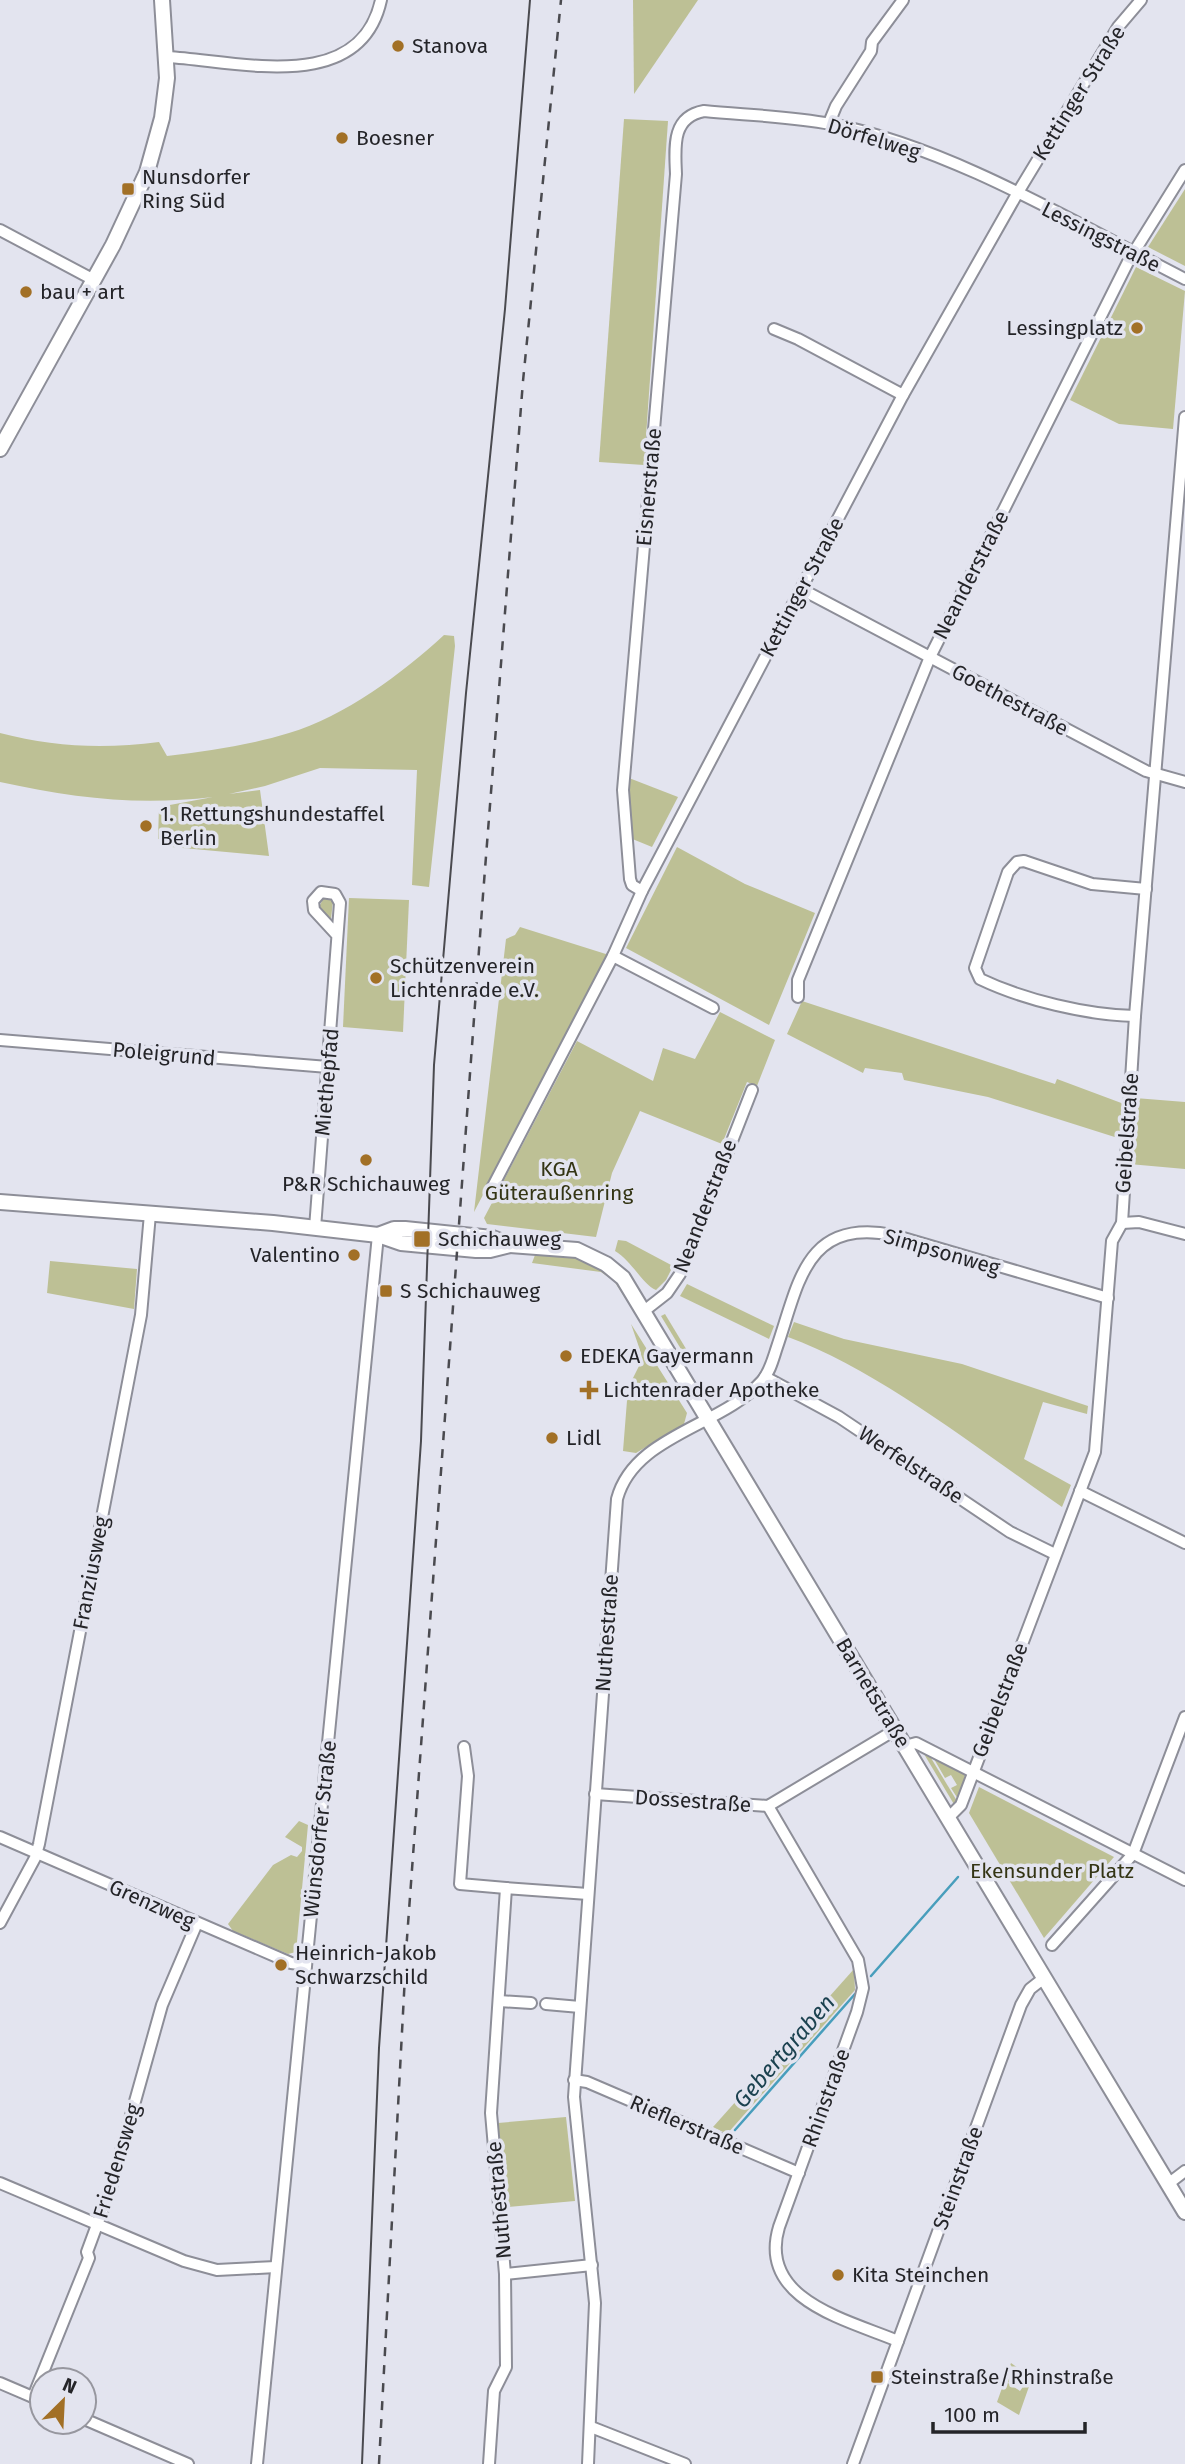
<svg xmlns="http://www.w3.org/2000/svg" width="1185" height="2464" viewBox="0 0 1185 2464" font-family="'Fira Sans',sans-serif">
<rect width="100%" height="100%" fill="#e3e4ef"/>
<g fill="#bdc095" fill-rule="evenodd">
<path d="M 633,0 L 698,0 L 634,94 Z"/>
<path d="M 624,119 L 668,121 L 644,465 L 599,462 Z"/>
<path d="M 1185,189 L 1185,266 L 1148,247 Z"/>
<path d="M 1136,267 L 1185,291 L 1173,429 L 1119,424 L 1070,400 Z"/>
<path d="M 444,635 L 454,636 L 455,646 L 429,887 L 412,885 L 417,770 L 320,768 L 265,786 L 229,794 L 260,790 L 269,856 L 172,847 L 172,840 L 158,839 L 159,807 L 213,797 C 137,806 74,798 0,782 L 0,733 C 53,747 104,749 159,742 L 167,756 C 208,751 250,745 289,733 C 344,717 403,673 444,635 Z"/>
<path d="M 629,778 L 678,797 L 652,847 L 630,838 Z"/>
<path d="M 677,847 L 745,884 L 815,913 L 769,1025 L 626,948 Z"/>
<path d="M 324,897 L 333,901 L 331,919 L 319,907 Z"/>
<path d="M 349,898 L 409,900 L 403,1032 L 343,1027 Z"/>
<path d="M 520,927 L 609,955 L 474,1212 L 506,939 L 515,935 Z"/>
<path d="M 802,1001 L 1055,1084 L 1057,1079 L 1124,1104 L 1121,1139 L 988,1097 L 904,1080 L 902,1073 L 865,1068 L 863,1073 L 787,1034 Z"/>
<path d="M 720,1012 L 775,1040 L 757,1086 L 747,1082 L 722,1144 L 640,1111 L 612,1173 L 596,1237 L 487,1224 L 484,1218 L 577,1041 L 653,1081 L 663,1048 L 695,1059 Z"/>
<path d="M 1135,1098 L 1185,1102 L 1185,1169 L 1129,1164 Z"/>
<path d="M 618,1240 L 626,1241 L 673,1266 L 666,1280 L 656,1290 C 643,1285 632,1261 615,1251 Z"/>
<path d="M 535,1255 C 582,1254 605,1263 631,1303 L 629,1304 L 614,1281 L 601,1272 L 532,1263 Z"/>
<path d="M 50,1261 L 137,1269 L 134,1309 L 47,1293 Z"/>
<path d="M 687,1284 L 774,1326 L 769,1339 L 680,1296 Z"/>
<path d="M 665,1314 L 694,1362 L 690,1364 L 661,1316 Z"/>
<path d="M 794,1322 L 844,1339 L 962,1364 L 1088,1406 L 1087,1414 L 1043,1402 L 1024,1459 L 1071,1485 L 1062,1507 C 982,1452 879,1370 788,1337 Z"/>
<path d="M 631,1324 L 687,1413 L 684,1424 L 636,1453 L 623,1451 L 628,1388 L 640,1364 L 641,1353 Z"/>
<path d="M 924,1754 L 931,1758 L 957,1801 L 955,1806 Z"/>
<path d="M 934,1759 L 965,1775 L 958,1799 L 951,1788 L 957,1785 L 951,1775 L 945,1778 Z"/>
<path d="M 979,1787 L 1114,1857 L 1044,1938 L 969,1813 Z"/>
<path d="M 299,1821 L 308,1825 L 296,1952 L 288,1954 L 233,1931 L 228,1924 L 273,1865 L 291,1855 L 297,1857 L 302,1851 L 302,1847 L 285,1837 Z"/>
<path d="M 854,1969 L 855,1990 L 727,2134 L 713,2127 Z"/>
<path d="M 566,2117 L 575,2201 L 507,2207 L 498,2123 Z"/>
<path d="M 1011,2363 L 1032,2378 L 1019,2415 L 997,2402 ZM 1015,2372 L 1027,2381 L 1020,2391 L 1008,2383 Z"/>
</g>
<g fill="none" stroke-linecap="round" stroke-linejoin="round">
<g stroke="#489ebc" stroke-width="2.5">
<path d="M 871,1976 L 958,1877"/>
<path d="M 735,2130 L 855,1994"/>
</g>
<defs>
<g id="minor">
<path d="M 168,57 C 238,61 360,96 381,0"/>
<path d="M 829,123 L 836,106 L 871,51 L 872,42 L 903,0"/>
<path d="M 0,230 L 94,280"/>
<path d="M 774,329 L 798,339 L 903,395"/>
<path d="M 801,589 L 1146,771 L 1185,782"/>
<path d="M 642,891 L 632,885 L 630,879 L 623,790 L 676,174 C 675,148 671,117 704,111 C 745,115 789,116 831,124 C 950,147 1077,224 1185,279"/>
<path d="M 613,956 L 713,1008"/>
<path d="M 798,997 L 798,980 L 930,657 L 1129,260 L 1185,170"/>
<path d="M 1135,1016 C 1087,1015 1024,1000 980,979 L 975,968 L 1008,872 L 1017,862 L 1024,861 L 1092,884 L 1146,889"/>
<path d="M 0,1040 L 328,1067"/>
<path d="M 491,1190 L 613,956 L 642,891 L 903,395 L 1017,194 L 1118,27 L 1141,0"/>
<path d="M 1122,1223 L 1139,1222 L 1185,1234"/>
<path d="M 315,1228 L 340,903 L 335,894 L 321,892 L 313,901 L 314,910 L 337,935"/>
<path d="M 644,1311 L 667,1293 L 680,1274 L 752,1090"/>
<path d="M 765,1377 L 839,1417 L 1010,1532 L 1055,1554"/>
<path d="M 1080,1491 L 1185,1543"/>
<path d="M 905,1746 L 916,1743 L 1185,1880"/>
<path d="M 464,1747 L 468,1776 L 460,1884 L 506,1888"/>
<path d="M 595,1794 L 768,1806 L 895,1730"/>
<path d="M 768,1806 L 858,1960 L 863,1988 L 857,2012 L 779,2227 C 757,2300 848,2320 898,2341"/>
<path d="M 948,1818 L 961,1805 L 1095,1452 L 1112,1241 L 1122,1223 L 1135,1016 L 1185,417"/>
<path d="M 0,1837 L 291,1963 L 306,1965"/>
<path d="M 0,1923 L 35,1858 L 39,1844 L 141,1315 L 150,1214"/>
<path d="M 1052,1945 L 1133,1854 L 1185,1717"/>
<path d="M 499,2001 L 531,2003"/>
<path d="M 546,2004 L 580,2007"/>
<path d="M 574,2080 L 587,2082 L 799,2173"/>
<path d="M 0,2183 L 184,2261 L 217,2270 L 276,2267"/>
<path d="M 1168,2184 L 1185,2171"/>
<path d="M 505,2274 L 592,2265"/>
<path d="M 0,2383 L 42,2401"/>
<path d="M 33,2397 L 89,2258 L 87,2252 L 111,2187 L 162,2005 L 197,1923"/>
<path d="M 84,2419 L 188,2464"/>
<path d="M 591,2427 L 685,2464"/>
<path d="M 257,2464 L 378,1235"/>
<path d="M 489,2464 L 494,2391 L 506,2367 L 505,2274 L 491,2113 L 506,1888 L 588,1894"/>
<path d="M 588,2464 L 595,2303 L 574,2097 L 617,1499 C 634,1435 721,1427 762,1381 C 770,1372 773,1359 777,1347 C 799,1283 805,1218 893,1235 L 1108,1298"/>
<path d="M 853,2464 L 1021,2005 L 1030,1989 L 1044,1978"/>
</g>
<g id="tertiary">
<path d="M 0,449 L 113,245 L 147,172 L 162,118 L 167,78 L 162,0"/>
<path d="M 0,1202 L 273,1223 L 378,1235 L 401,1243 L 476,1250 L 490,1250 L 510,1245"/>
<path d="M 378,1235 L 394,1229 L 405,1229 L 492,1238 L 510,1245 L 577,1250 L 606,1264 L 623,1278 L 1185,2212"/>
</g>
</defs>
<use href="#minor" stroke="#8d8e98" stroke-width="14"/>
<use href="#tertiary" stroke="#8d8e98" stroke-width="18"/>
<use href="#minor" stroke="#fff" stroke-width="10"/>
<use href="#tertiary" stroke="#fff" stroke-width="14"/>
<path stroke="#4a4a4f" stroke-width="2" d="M 362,2464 L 379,2048 L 421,1441 L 434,1065 L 466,693 L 505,309 L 530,0"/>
<path stroke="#4a4a4f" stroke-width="2.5" stroke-dasharray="9 9" stroke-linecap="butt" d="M 379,2464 L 407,1938 L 483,895 L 523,381 L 561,0"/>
</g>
<g fill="#a27026" stroke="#e3e4ef" stroke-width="2.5">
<circle cx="398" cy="46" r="7"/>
<circle cx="342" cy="138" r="7"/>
<rect x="121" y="182" width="14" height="14" rx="3.5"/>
<circle cx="26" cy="292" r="7"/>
<circle cx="1137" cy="328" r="7"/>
<circle cx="146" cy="826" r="7"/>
<circle cx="376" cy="978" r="7"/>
<circle cx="366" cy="1160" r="7"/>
<rect x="413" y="1230" width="18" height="18" rx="3.5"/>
<circle cx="354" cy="1255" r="7"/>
<rect x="379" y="1284" width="14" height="14" rx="3.5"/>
<circle cx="566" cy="1356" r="7"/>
<path d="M585.5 1379.5h7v7h7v7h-7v7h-7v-7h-7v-7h7z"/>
<circle cx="552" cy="1438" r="7"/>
<circle cx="281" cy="1965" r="7"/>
<circle cx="838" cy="2275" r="7"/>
<rect x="870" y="2370" width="14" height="14" rx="3.5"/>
</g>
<g text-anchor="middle" stroke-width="7" stroke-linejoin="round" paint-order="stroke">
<g font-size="21" fill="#242428" stroke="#e3e4ef" text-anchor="start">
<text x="412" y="53">Stanova</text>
<text x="356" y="145">Boesner</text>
<text x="142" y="184">Nunsdorfer<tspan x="142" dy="24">Ring Süd</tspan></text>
<text x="40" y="299">bau + art</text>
<text x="1123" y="335" text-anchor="end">Lessingplatz</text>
<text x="160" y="821">1. Rettungshundestaffel<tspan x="160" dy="24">Berlin</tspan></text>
<text x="390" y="973">Schützenverein<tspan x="390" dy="24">Lichtenrade e.V.</tspan></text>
<text x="366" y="1191" text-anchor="middle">P&amp;R Schichauweg</text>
<text x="438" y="1246">Schichauweg</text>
<text x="340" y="1262" text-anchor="end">Valentino</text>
<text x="400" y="1298">S Schichauweg</text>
<text x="580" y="1363">EDEKA Gayermann</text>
<text x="603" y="1397">Lichtenrader Apotheke</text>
<text x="566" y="1445">Lidl</text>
<text x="295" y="1960">Heinrich-Jakob<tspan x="295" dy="24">Schwarzschild</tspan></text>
<text x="852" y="2282">Kita Steinchen</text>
<text x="891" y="2384">Steinstraße/Rhinstraße</text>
</g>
<g font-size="21" fill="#242428" stroke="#e3e4ef">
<text transform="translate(1079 93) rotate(-58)" y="7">Kettinger Straße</text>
<text transform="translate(874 139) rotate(17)" y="7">Dörfelweg</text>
<text transform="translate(1101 237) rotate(27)" y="7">Lessingstraße</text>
<text transform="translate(649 487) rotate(-85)" y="7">Eisnerstraße</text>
<text transform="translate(971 575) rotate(-63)" y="7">Neanderstraße</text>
<text transform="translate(802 587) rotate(-62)" y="7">Kettinger Straße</text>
<text transform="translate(1010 700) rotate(28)" y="7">Goethestraße</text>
<text transform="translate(164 1054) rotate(5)" y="7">Poleigrund</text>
<text transform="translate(327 1082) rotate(-85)" y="7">Miethepfad</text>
<text transform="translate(1127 1133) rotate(-86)" y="7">Geibelstraße</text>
<text transform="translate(705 1206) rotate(-69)" y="7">Neanderstraße</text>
<text transform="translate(942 1252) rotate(16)" y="7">Simpsonweg</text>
<text transform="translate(911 1465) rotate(34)" y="7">Werfelstraße</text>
<text transform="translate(91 1573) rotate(-79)" y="7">Franziusweg</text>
<text transform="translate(607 1633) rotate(-86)" y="7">Nuthestraße</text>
<text transform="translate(873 1693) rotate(59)" y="7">Barnetstraße</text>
<text transform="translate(1000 1700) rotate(-69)" y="7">Geibelstraße</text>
<text transform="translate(693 1801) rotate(4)" y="7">Dossestraße</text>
<text transform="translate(320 1829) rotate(-84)" y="7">Wünsdorfer Straße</text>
<text transform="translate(152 1904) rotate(24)" y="7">Grenzweg</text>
<text transform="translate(826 2098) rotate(-70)" y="7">Rhinstraße</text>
<text transform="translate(687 2125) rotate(23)" y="7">Rieflerstraße</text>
<text transform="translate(117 2161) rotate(-73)" y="7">Friedensweg</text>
<text transform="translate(958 2178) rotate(-70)" y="7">Steinstraße</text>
<text transform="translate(499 2200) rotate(-95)" y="7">Nuthestraße</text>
</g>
<g font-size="21" fill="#343515" stroke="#e3e4ef">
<text x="559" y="1176">KGA<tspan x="559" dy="24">Güteraußenring</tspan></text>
<text x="1052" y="1878">Ekensunder Platz</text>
</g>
<g font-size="23" font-style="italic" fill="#1c4250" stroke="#e3e4ef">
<text transform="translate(784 2051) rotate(-49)" y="8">Gebertgraben</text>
</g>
</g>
<g transform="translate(63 2401) rotate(24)"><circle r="33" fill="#e3e4ef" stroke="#97979f" stroke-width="2"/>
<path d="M0-5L12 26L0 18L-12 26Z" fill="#a27026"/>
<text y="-10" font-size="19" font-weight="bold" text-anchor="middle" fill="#242428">N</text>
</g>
<path d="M933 2422v10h152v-10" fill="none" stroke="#242428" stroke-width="3.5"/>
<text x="944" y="2422" font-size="21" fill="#242428" stroke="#e3e4ef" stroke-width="5" paint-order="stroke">100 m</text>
</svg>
